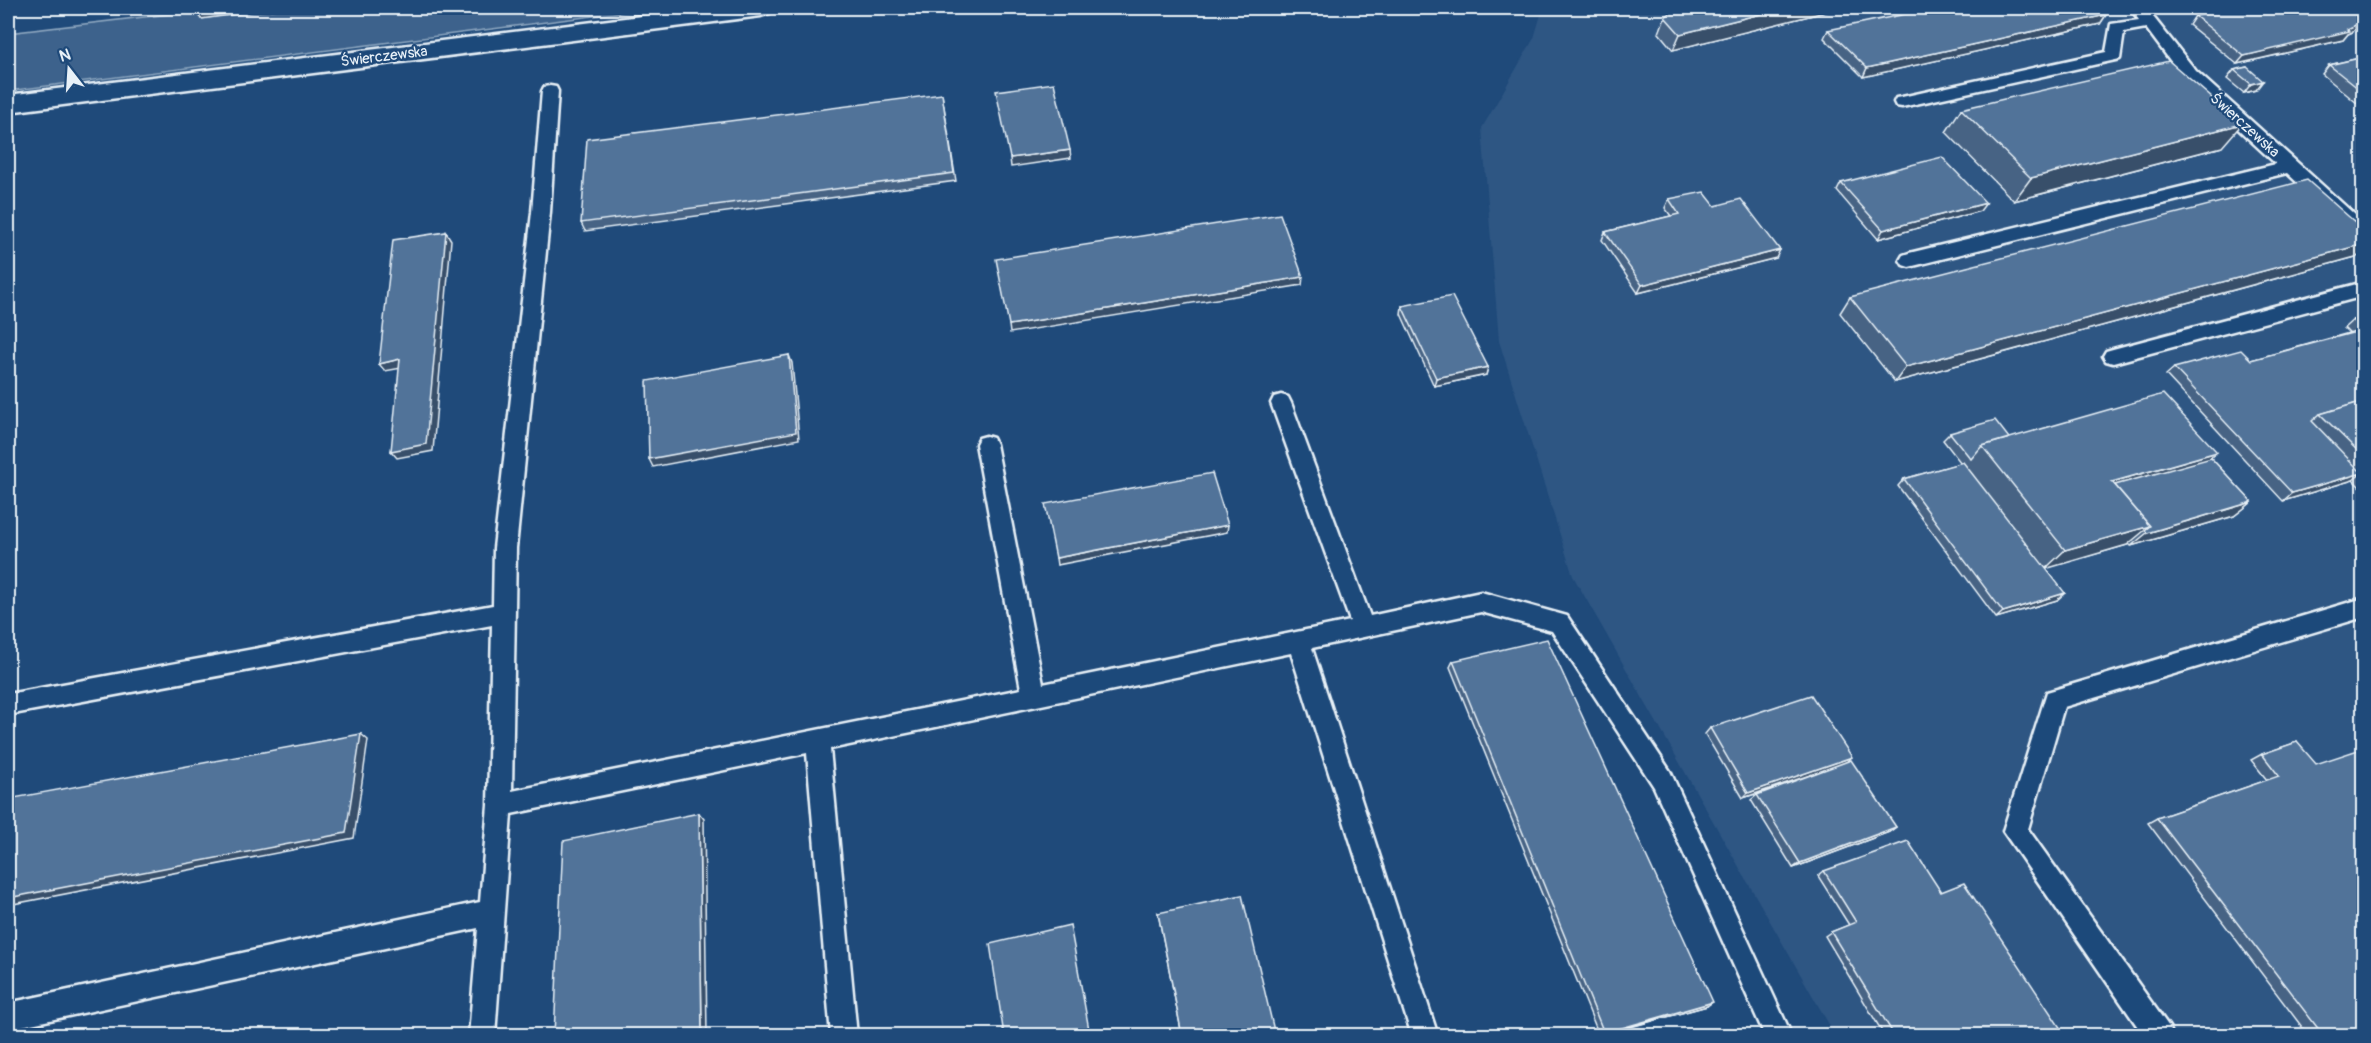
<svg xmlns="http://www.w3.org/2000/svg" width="2371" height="1043" viewBox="0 0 2371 1043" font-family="Pangolin,sans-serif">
<rect width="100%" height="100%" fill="#1f4a7a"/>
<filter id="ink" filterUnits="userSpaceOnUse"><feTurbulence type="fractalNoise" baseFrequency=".0167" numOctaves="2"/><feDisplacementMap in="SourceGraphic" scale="12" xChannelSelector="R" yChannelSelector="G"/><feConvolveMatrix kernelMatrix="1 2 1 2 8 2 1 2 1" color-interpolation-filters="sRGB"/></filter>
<g filter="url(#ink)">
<path fill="#2e5683" d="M 1543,8 L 2363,8 L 2363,1035 L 1835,1035 L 1573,576 L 1499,341 L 1482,128 L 1534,38 Z"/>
<path fill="#3c628c" stroke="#92aac2" stroke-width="1.5" d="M 287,8 L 656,8 L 8,91 L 8,33 L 204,10 L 201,19 Z"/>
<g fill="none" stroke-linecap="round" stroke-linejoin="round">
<defs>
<g id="lane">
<path d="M 2130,8 L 2146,8 L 2196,71 L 2364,223 L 2364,240 L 2358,239 L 2287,173 L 1909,267 L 1903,265 L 1900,260 L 1903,255 L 1909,253 L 2276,164 L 2184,79 L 2146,28 L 2124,32 L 2120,59 L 1902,107 L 1896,106 L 1894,102 L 1896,98 L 1902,97 L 2106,52 L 2111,24 L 2139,20 Z"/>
<path d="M 550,86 L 556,87 L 558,91 L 550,212 L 516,548 L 512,791 L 1021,689 L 976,444 L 979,438 L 986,436 L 993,438 L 996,444 L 1043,684 L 1350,621 L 1271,403 L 1274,397 L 1281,395 L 1288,397 L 1291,403 L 1370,616 L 1481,592 L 1567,616 L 1670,771 L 1792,1036 L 1765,1036 L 1654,787 L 1552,631 L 1481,612 L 1312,648 L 1438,1036 L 1412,1036 L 1291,653 L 830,749 L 857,1036 L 831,1036 L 807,753 L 511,814 L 495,1036 L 469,1036 L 478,928 L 8,1029 L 8,1003 L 480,902 L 488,805 L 492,625 L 8,715 L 8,694 L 493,605 L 494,548 L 532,212 L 542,91 L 544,87 Z"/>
<path d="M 2364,282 L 2364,296 L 2113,363 L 2106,361 L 2103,356 L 2106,351 L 2113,349 Z"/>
<path d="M 2364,598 L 2364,617 L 2064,707 L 2028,829 L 2169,1027 L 2173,1036 L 2144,1036 L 2003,831 L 2047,692 Z"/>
</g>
<path id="street" d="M 705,8 L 773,8 L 770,13 L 761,16 L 8,112 L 8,95 Z"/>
</defs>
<use href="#lane" stroke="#e8f1f8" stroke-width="5"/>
<use href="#street" stroke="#e8f1f8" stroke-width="5"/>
<use href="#lane" fill="#1f4a7a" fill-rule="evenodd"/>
<use href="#street" fill="#1f4a7a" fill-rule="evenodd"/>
</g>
<g fill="#466384" stroke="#e8f1f8" stroke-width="1.5">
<path d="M 2222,8 L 2364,8 L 2353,32 L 2348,34 L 2343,40 L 2237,64 L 2189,25 L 2195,16 L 2221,10 Z"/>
<path d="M 1829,11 L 1673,50 L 1659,33 L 1665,17 Z"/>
<path d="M 2106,15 L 2100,24 L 1863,77 L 1824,38 L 1828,30 Z"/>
<path d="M 2364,57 L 2364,109 L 2322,74 L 2329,65 Z"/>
<path d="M 2247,67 L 2256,90 L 2244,93 L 2227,79 L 2234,70 Z"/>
<path d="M 942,94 L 956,181 L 585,231 L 581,223 Z"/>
<path d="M 1961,109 L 2222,147 L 2014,201 L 1946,132 Z"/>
<path d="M 1841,183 L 1980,211 L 1878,239 L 1837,191 Z"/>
<path d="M 1669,199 L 1715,206 L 1776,258 L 1638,293 L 1602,240 L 1605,232 L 1671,216 L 1665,208 Z"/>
<path d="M 2364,230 L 2364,252 L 2359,256 L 1895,382 L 1840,313 L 1850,297 Z"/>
<path d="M 1402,306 L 1488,367 L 1486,375 L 1434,386 L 1401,314 Z"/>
<path d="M 2364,318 L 2364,491 L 2353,480 L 2283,501 L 2166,375 L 2174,368 L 2251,360 L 2349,333 L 2344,328 L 2353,320 Z"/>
<path d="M 1950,433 L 2211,458 L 2252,502 L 2234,516 L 2131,546 L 2129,544 L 2127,545 L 2046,568 L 2057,600 L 1996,618 L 1898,486 L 1904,479 L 1961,463 L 1943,440 Z"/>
<path d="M 1453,661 L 1707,1006 L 1602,1035 L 1599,1035 L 1450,667 Z"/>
<path d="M 1710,728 L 1846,762 L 1896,827 L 1889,832 L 1793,868 L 1751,800 L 1757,795 L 1818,773 L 1743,798 L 1705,734 Z"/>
<path d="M 2297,742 L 2364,1035 L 2308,1035 L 2148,823 L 2157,818 L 2267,780 L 2251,760 L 2262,754 Z"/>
<path d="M 1824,871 L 1941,892 L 2065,1035 L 1884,1035 L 1825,936 L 1831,932 L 1849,925 L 1818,876 Z"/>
<path d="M 1158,913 L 1275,1035 L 1182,1035 Z"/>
</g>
<g fill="#39506b" stroke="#e8f1f8" stroke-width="1.5">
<path d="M 214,8 L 251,8 L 249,12 L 201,19 L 194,10 Z"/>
<path d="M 1785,8 L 1850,8 L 1829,11 L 1673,50 L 1680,34 Z"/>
<path d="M 2106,15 L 2100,24 L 1863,77 L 1867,68 Z"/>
<path d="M 2360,23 L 2353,32 L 2348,34 L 2343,40 L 2237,64 L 2244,56 L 2347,29 Z"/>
<path d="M 2263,81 L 2256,90 L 2244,93 L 2251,84 Z"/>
<path d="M 2242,124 L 2222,147 L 2014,201 L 2031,178 Z"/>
<path d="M 1070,150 L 1071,158 L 1011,167 L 1010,158 Z"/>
<path d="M 1986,203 L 1980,211 L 1878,239 L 1883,230 Z"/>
<path d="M 446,232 L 451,240 L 433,451 L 397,458 L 391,451 Z"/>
<path d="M 2364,244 L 2364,252 L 2359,256 L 1895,382 L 1906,367 Z"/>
<path d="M 1780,250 L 1776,258 L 1638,293 L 1642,285 Z"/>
<path d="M 1303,277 L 1302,285 L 1010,333 L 1009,325 Z"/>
<path d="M 789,355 L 792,363 L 799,439 L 653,467 L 649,459 Z"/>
<path d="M 400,359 L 407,367 L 385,371 L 379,364 Z"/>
<path d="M 1488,367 L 1486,375 L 1434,386 L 1436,378 Z"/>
<path d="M 2217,452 L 2194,472 L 2115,495 L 2112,482 Z"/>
<path d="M 2362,473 L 2353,480 L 2283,501 L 2292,493 Z"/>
<path d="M 2252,502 L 2234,516 L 2131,546 L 2147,533 Z"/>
<path d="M 1228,525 L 1227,532 L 1057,565 L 1056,558 Z"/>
<path d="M 2150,526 L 2127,545 L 2045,569 L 2065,550 Z"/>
<path d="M 2065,593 L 2057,600 L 1996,618 L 2003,612 Z"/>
<path d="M 361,734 L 368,740 L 354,838 L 8,905 L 8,898 Z"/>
<path d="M 1852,757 L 1845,763 L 1743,798 L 1748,793 Z"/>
<path d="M 699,813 L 704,819 L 707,1035 L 702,1035 Z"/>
<path d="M 1896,827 L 1889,832 L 1793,868 L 1800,863 Z"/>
<path d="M 1713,1002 L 1707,1006 L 1600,1035 L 1604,1033 Z"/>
</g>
<g fill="#517399" stroke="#e8f1f8" stroke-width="1.5">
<path d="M 195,8 L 214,8 L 194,10 Z"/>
<path d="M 1677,8 L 1785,8 L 1680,34 L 1665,17 Z"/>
<path d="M 1935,8 L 2096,8 L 2106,15 L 1867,68 L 1828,30 Z"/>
<path d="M 2236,8 L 2364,8 L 2364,19 L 2360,23 L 2347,29 L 2350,31 L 2244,56 L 2195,16 Z"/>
<path d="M 2364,57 L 2364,93 L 2329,65 Z"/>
<path d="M 2169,61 L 2242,124 L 2031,178 L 1961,109 Z"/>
<path d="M 2247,67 L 2263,81 L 2251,84 L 2234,70 Z"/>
<path d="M 1054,83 L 1070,150 L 1010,158 L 996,91 Z"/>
<path d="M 942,94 L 954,173 L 581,223 L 587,139 Z"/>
<path d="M 1942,157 L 1986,203 L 1883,230 L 1841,183 Z"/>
<path d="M 2307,180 L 2364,230 L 2364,244 L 1906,367 L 1850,297 Z"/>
<path d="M 1704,192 L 1715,206 L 1741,199 L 1780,250 L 1642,285 L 1605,232 L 1679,214 L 1669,199 Z"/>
<path d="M 1280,214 L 1303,277 L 1009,325 L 996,259 Z"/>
<path d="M 446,232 L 426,444 L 391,451 L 400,359 L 379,364 L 393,240 Z"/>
<path d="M 1452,296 L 1488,367 L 1436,378 L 1402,306 Z"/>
<path d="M 2364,318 L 2364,401 L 2320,414 L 2312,421 L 2362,473 L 2292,493 L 2174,368 L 2241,350 L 2251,360 L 2363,330 L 2353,320 Z"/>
<path d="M 789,355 L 796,432 L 649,459 L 647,381 Z"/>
<path d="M 2163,394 L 2217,452 L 2112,482 L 2150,526 L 2065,550 L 1982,446 Z"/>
<path d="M 2364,401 L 2364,457 L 2320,414 Z"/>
<path d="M 1995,420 L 2009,438 L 1982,446 L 1971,459 L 1950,433 Z"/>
<path d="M 2211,458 L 2252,502 L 2147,533 L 2145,530 L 2150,526 L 2115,485 Z"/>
<path d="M 1963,462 L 2065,593 L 2003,612 L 1904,479 Z"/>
<path d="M 1212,473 L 1228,525 L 1056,558 L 1045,504 Z"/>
<path d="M 1547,639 L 1713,1002 L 1604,1033 L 1453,661 Z"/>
<path d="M 1811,695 L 1852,757 L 1748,793 L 1710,728 Z"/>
<path d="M 361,734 L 346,833 L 8,898 L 8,799 Z"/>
<path d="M 2297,742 L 2316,764 L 2364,748 L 2364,1035 L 2323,1035 L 2157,818 L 2279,776 L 2262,754 Z"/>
<path d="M 1851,760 L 1896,827 L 1800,863 L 1757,795 Z"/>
<path d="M 699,813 L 702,1035 L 554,1035 L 563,841 Z"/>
<path d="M 1908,841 L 1941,892 L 1964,883 L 2065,1035 L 1894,1035 L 1831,932 L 1856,922 L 1824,871 Z"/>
<path d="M 1242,895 L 1275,1035 L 1182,1035 L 1158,913 Z"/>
<path d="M 1070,925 L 1090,1035 L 1004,1035 L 990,944 Z"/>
</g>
</g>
<g text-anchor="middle" stroke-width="4.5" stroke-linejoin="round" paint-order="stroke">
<g font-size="15" fill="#e8f1f8" stroke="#1f4a7a">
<text transform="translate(384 56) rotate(-7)" y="5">Świerczewska</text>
<text transform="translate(2245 125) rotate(42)" y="5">Świerczewska</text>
</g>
</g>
<rect width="2371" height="1043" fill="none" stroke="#1f4a7a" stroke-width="30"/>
<rect x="15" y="15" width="2341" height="1013" fill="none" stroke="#e8f1f8" stroke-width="2" filter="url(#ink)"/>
<g transform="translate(69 69) rotate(343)" stroke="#1f4a7a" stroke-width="4.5" paint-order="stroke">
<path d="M0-4.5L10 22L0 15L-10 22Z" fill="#e8f1f8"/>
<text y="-9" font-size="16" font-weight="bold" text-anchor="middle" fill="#e8f1f8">N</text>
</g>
</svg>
